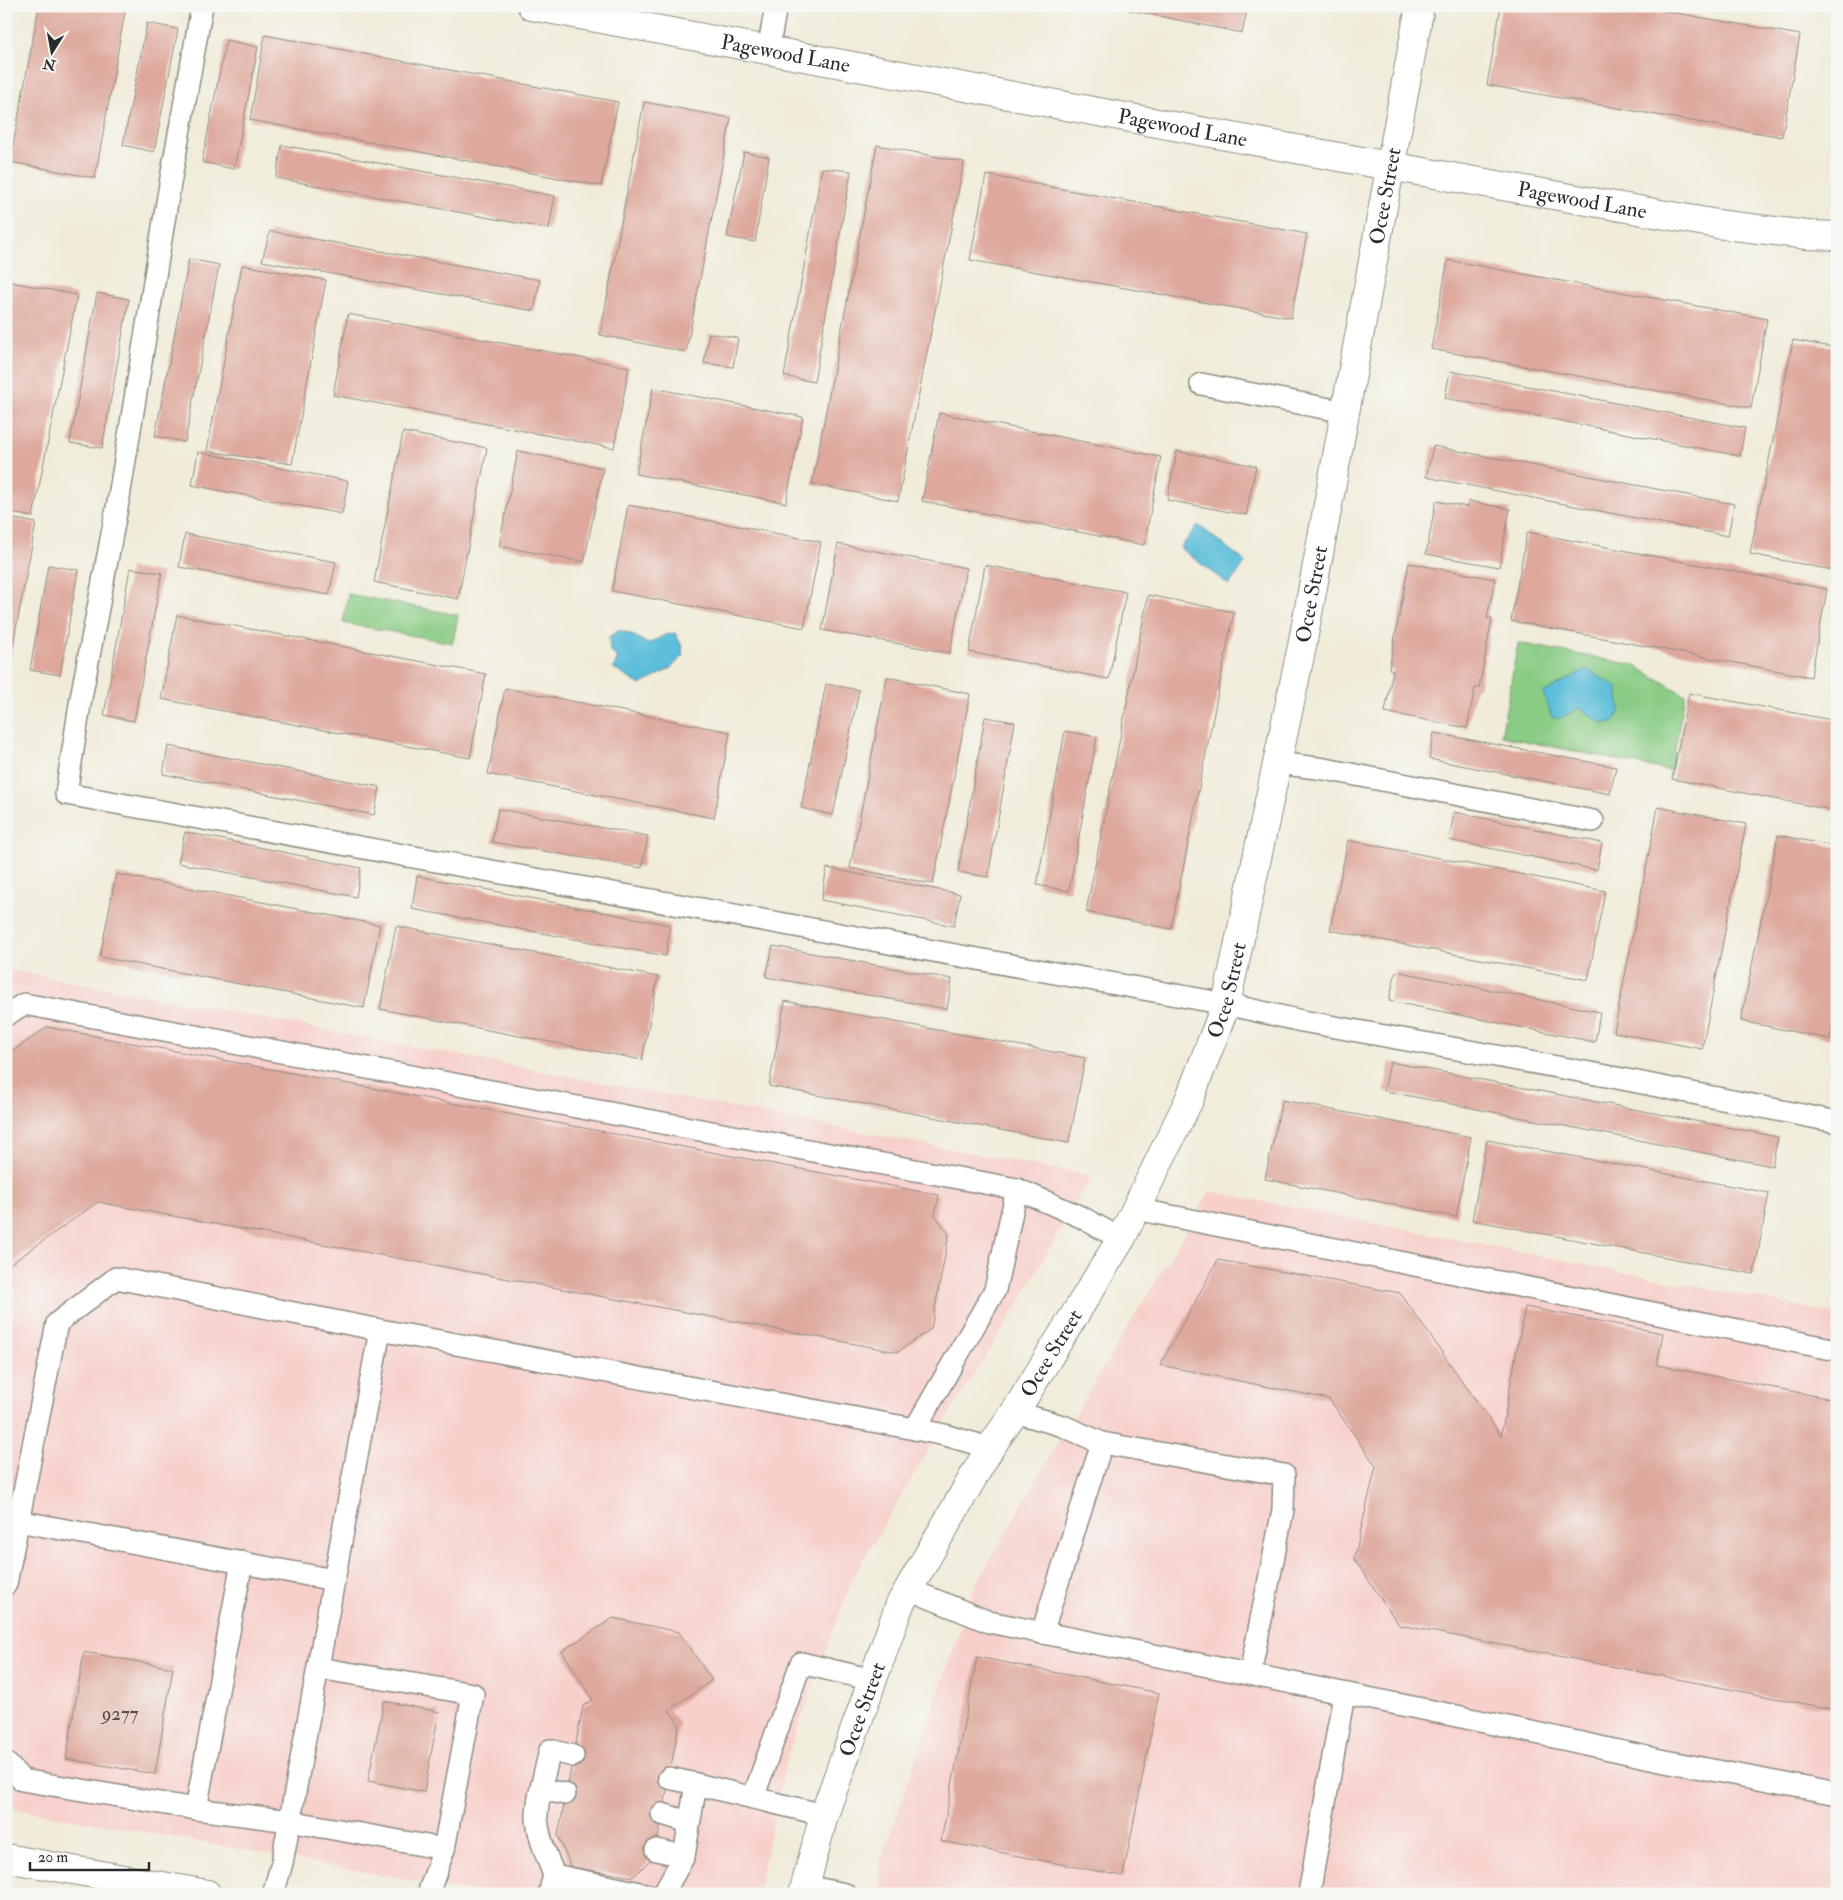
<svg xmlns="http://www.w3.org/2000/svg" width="1843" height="1900" viewBox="0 0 1843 1900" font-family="'IM FELL Double Pica',serif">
<rect width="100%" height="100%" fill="#f6f6f2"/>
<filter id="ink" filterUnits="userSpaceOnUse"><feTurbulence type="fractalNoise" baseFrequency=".02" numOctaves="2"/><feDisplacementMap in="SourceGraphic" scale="10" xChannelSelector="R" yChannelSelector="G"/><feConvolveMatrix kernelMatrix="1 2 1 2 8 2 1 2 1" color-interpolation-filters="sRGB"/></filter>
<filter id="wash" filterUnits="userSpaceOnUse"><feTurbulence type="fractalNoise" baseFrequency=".0096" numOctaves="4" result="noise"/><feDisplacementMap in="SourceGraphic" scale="20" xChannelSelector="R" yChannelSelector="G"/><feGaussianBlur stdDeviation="1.12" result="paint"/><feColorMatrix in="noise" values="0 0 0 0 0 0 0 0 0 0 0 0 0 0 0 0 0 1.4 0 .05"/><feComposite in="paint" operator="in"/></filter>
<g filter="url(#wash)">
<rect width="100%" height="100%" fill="#f1ecda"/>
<g fill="#f7d0cc">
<path d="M 6,969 L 1091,1176 L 1012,1315 L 955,1405 L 853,1577 L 786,1761 L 757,1894 L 487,1894 L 6,1807 Z"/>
<path d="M 1210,1191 L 1837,1314 L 1837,1894 L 881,1894 L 880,1864 L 975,1586 L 1053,1451 Z"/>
</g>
<g fill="#8acc85" stroke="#5a7c58">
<path d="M 348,594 L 458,615 L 453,643 L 343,623 Z"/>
<path d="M 1518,643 L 1634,665 L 1685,695 L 1671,771 L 1501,736 Z"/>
</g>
<g fill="#5cbeda" stroke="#447482">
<path d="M 1198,525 L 1246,562 L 1229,585 L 1180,548 Z"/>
<path d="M 618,630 L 629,633 L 648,644 L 665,635 L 675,633 L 682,646 L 683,656 L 670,669 L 640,685 L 613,668 L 618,659 L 610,651 L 609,637 Z"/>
<path d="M 1587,669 L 1617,687 L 1620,710 L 1615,721 L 1603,724 L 1580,708 L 1558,719 L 1552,717 L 1543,693 Z"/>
</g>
<g id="blocks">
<g fill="#dea89c">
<path d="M 39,6 L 126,6 L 95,178 L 10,162 Z"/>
<path d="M 1110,6 L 1248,6 L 1242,33 Z"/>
<path d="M 1501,6 L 1637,6 L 1800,35 L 1782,137 L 1487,85 Z"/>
<path d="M 147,23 L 178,29 L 154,152 L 123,145 Z"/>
<path d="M 265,35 L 618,102 L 601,186 L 250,120 Z"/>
<path d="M 226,40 L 258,47 L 234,169 L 202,162 Z"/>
<path d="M 644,102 L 731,118 L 686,352 L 600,335 Z"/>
<path d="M 282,145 L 555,196 L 549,229 L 276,178 Z"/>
<path d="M 877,145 L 964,162 L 898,501 L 812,484 Z"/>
<path d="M 744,152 L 769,157 L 755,242 L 727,237 Z"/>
<path d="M 822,168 L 851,171 L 814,382 L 784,376 Z"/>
<path d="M 986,175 L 1307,234 L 1291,318 L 970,260 Z"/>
<path d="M 270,231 L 540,280 L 534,311 L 262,261 Z"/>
<path d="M 189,259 L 219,265 L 185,442 L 155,436 Z"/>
<path d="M 1448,260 L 1767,319 L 1751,408 L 1431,349 Z"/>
<path d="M 242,265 L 326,280 L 292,464 L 207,451 Z"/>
<path d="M 6,281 L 77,295 L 33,517 L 6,512 Z"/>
<path d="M 97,293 L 129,299 L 102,448 L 70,443 Z"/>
<path d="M 348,314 L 629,367 L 614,448 L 333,395 Z"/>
<path d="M 709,333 L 738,338 L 733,367 L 704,363 Z"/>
<path d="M 1793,340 L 1837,348 L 1837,571 L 1750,554 Z"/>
<path d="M 1450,371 L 1745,428 L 1740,456 L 1445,398 Z"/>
<path d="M 653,388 L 803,417 L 786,503 L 636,474 Z"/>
<path d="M 939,413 L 1161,457 L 1144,545 L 922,501 Z"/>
<path d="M 403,432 L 487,448 L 458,599 L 374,582 Z"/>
<path d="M 1433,446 L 1734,504 L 1728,536 L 1426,477 Z"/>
<path d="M 518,451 L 603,468 L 584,562 L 499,546 Z"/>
<path d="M 1177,451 L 1256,466 L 1246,515 L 1167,500 Z"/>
<path d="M 198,452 L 348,481 L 342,514 L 192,485 Z"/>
<path d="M 1436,501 L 1468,507 L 1469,501 L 1510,509 L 1499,567 L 1426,554 Z"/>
<path d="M 628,505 L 821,542 L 804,628 L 612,591 Z"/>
<path d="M 6,517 L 36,523 L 7,676 L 6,676 Z"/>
<path d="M 1527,532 L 1827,589 L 1811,677 L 1511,621 Z"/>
<path d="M 185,534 L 336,562 L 329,595 L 179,567 Z"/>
<path d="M 838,544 L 966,568 L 950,653 L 822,630 Z"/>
<path d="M 1409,563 L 1495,579 L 1487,618 L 1492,619 L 1479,688 L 1475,688 L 1467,728 L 1385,712 L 1393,670 L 1389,669 Z"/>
<path d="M 48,565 L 78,570 L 60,675 L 30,670 Z"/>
<path d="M 985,565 L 1126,592 L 1109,679 L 969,652 Z"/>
<path d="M 130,568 L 162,573 L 134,721 L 104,715 Z"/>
<path d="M 1148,595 L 1234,612 L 1171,929 L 1086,912 Z"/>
<path d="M 177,615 L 486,674 L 470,758 L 161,699 Z"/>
<path d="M 887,677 L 970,694 L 933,884 L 850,868 Z"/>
<path d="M 826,684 L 859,690 L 833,815 L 801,808 Z"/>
<path d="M 505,688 L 730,732 L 714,818 L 488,774 Z"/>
<path d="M 1689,693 L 1837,721 L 1837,811 L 1672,779 Z"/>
<path d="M 985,717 L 1015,722 L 988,877 L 958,872 Z"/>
<path d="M 1065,731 L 1097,737 L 1069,891 L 1037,885 Z"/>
<path d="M 1434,733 L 1616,767 L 1610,794 L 1429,759 Z"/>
<path d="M 168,746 L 380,787 L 374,815 L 163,774 Z"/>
<path d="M 1658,807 L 1746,824 L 1702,1049 L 1614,1032 Z"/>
<path d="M 498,809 L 648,836 L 642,868 L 492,842 Z"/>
<path d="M 1454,812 L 1602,843 L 1597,870 L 1449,840 Z"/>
<path d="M 185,832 L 361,868 L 356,897 L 178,863 Z"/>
<path d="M 1778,835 L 1837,847 L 1837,1003 L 1830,1039 L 1741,1021 Z"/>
<path d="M 1348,840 L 1605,891 L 1588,980 L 1330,930 Z"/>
<path d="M 827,868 L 960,894 L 954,926 L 821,900 Z"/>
<path d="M 116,874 L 380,925 L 364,1008 L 100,957 Z"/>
<path d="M 417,876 L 670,925 L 666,956 L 412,909 Z"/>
<path d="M 396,926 L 658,977 L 642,1060 L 380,1009 Z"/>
<path d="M 773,946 L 952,979 L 947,1009 L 766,977 Z"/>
<path d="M 1396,971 L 1600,1012 L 1595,1042 L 1389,1001 Z"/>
<path d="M 785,1001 L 1085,1058 L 1069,1143 L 769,1086 Z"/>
<path d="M 47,1027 L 939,1195 L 935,1215 L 949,1234 L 931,1329 L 898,1352 L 98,1202 L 6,1267 L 6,1056 Z"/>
<path d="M 1390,1062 L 1778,1137 L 1772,1166 L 1384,1091 Z"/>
<path d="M 1282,1100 L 1471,1137 L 1456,1217 L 1265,1179 Z"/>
<path d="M 1487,1140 L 1769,1193 L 1754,1274 L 1472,1220 Z"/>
<path d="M 1218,1260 L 1400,1293 L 1501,1436 L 1525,1307 L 1663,1333 L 1657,1365 L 1837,1400 L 1837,1710 L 1399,1625 L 1354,1559 L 1376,1466 L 1329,1399 L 1160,1365 Z"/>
<path d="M 613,1618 L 679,1632 L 712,1680 L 669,1710 L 679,1724 L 655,1855 L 633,1877 L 571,1867 L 558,1836 L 583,1706 L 593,1700 L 562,1651 Z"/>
<path d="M 84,1652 L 173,1668 L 155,1774 L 66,1759 Z"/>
<path d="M 977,1657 L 1159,1693 L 1123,1876 L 941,1841 Z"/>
<path d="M 384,1701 L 439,1712 L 424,1792 L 368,1781 Z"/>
</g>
</g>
</g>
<g filter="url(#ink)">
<use href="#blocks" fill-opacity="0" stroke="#8e8c82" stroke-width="1"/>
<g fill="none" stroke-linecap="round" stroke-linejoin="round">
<defs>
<g id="service">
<path d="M 202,6 L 170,184 L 119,497 L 81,698 L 66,794 L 1226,1004 L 1302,1021 L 1607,1076 L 1837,1122"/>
<path d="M 768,51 L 776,6"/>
<path d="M 1201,384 L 1345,412"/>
<path d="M 1277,763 L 1325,769 L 1593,821"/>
<path d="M 6,1015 L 24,1004 L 1017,1189"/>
<path d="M 1136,1209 L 1837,1350"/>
<path d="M 1015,1412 L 1063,1426 L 1102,1443 L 1284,1475 L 1283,1510 L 1250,1674"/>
<path d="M 915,1429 L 995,1290 L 1017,1189 L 1081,1217 L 1121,1239"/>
<path d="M 18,1521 L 334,1580"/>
<path d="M 6,1584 L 57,1323 L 116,1278 L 380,1330 L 915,1429 L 945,1435 L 990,1448"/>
<path d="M 908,1589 L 989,1622 L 1452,1715 L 1660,1760 L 1837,1794"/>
<path d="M 1042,1633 L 1102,1443"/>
<path d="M 318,1668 L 473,1694 L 444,1849 L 428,1894"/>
<path d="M 6,1763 L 22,1780 L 196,1809 L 289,1821 L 444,1849"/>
<path d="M 669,1778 L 696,1784"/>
<path d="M 541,1789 L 565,1794"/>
<path d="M 753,1798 L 801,1663 L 873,1680"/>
<path d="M 196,1809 L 242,1562"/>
<path d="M 662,1814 L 689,1822"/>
<path d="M 656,1850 L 684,1856"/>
<path d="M 554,1875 C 547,1857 539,1839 537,1819 C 536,1801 546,1769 550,1750 L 573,1756"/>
<path d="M 805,1886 L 845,1894"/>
<path d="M 273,1894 L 282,1863 L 380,1330"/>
<path d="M 549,1894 L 554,1875 L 645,1894"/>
<path d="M 663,1894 L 684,1856 L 696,1784 L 824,1815"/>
<path d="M 1309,1894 L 1344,1694"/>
</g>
<g id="minor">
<path id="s1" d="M 532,6 L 1339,157 L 1717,224 L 1807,235 L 1837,236"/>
<path id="s2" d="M 803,1894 L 824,1815 L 900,1604 L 990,1448 L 1015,1412 L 1121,1239 L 1189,1100 L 1226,1004 L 1302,646 L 1420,6"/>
</g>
<path id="secondary" d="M 6,1858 L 207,1894"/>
</defs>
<use href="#service" stroke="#8e8c82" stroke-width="24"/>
<use href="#minor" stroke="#8e8c82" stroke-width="30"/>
<use href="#secondary" stroke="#8e8c82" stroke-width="30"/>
<use href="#service" stroke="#fff" stroke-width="21"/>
<use href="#minor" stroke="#fff" stroke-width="28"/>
<use href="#secondary" stroke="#fff" stroke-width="28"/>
</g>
</g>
<g text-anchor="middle" stroke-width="5" stroke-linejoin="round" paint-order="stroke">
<g font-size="19" fill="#584a47">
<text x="120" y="1720">9277</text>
</g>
<g font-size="21" fill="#2b2b2b" stroke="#f6f6f2">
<text dy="7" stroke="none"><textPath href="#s1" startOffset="258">Pagewood Lane</textPath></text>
<text dy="7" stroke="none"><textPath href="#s1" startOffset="662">Pagewood Lane</textPath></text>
<text dy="7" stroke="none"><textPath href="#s2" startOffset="1814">Ocee Street</textPath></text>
<text dy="7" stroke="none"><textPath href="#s1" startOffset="1068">Pagewood Lane</textPath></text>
<text dy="7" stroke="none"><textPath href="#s2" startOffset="1409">Ocee Street</textPath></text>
<text dy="7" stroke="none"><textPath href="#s2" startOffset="1004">Ocee Street</textPath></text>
<text dy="7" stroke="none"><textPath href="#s2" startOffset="599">Ocee Street</textPath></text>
<text dy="7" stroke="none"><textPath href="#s2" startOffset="194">Ocee Street</textPath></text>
</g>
</g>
<rect width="1843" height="1900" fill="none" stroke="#f6f6f2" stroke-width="25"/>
<g transform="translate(52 52) rotate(191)" stroke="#f6f6f2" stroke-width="4" paint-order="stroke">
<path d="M0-4L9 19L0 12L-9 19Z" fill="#2b2b2b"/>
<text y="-8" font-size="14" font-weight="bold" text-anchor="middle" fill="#2b2b2b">N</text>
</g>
<path d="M30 1862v8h119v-8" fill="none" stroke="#2b2b2b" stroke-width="2.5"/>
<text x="38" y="1862" font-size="15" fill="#2b2b2b" stroke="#f6f6f2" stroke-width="4" paint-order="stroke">20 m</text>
</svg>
